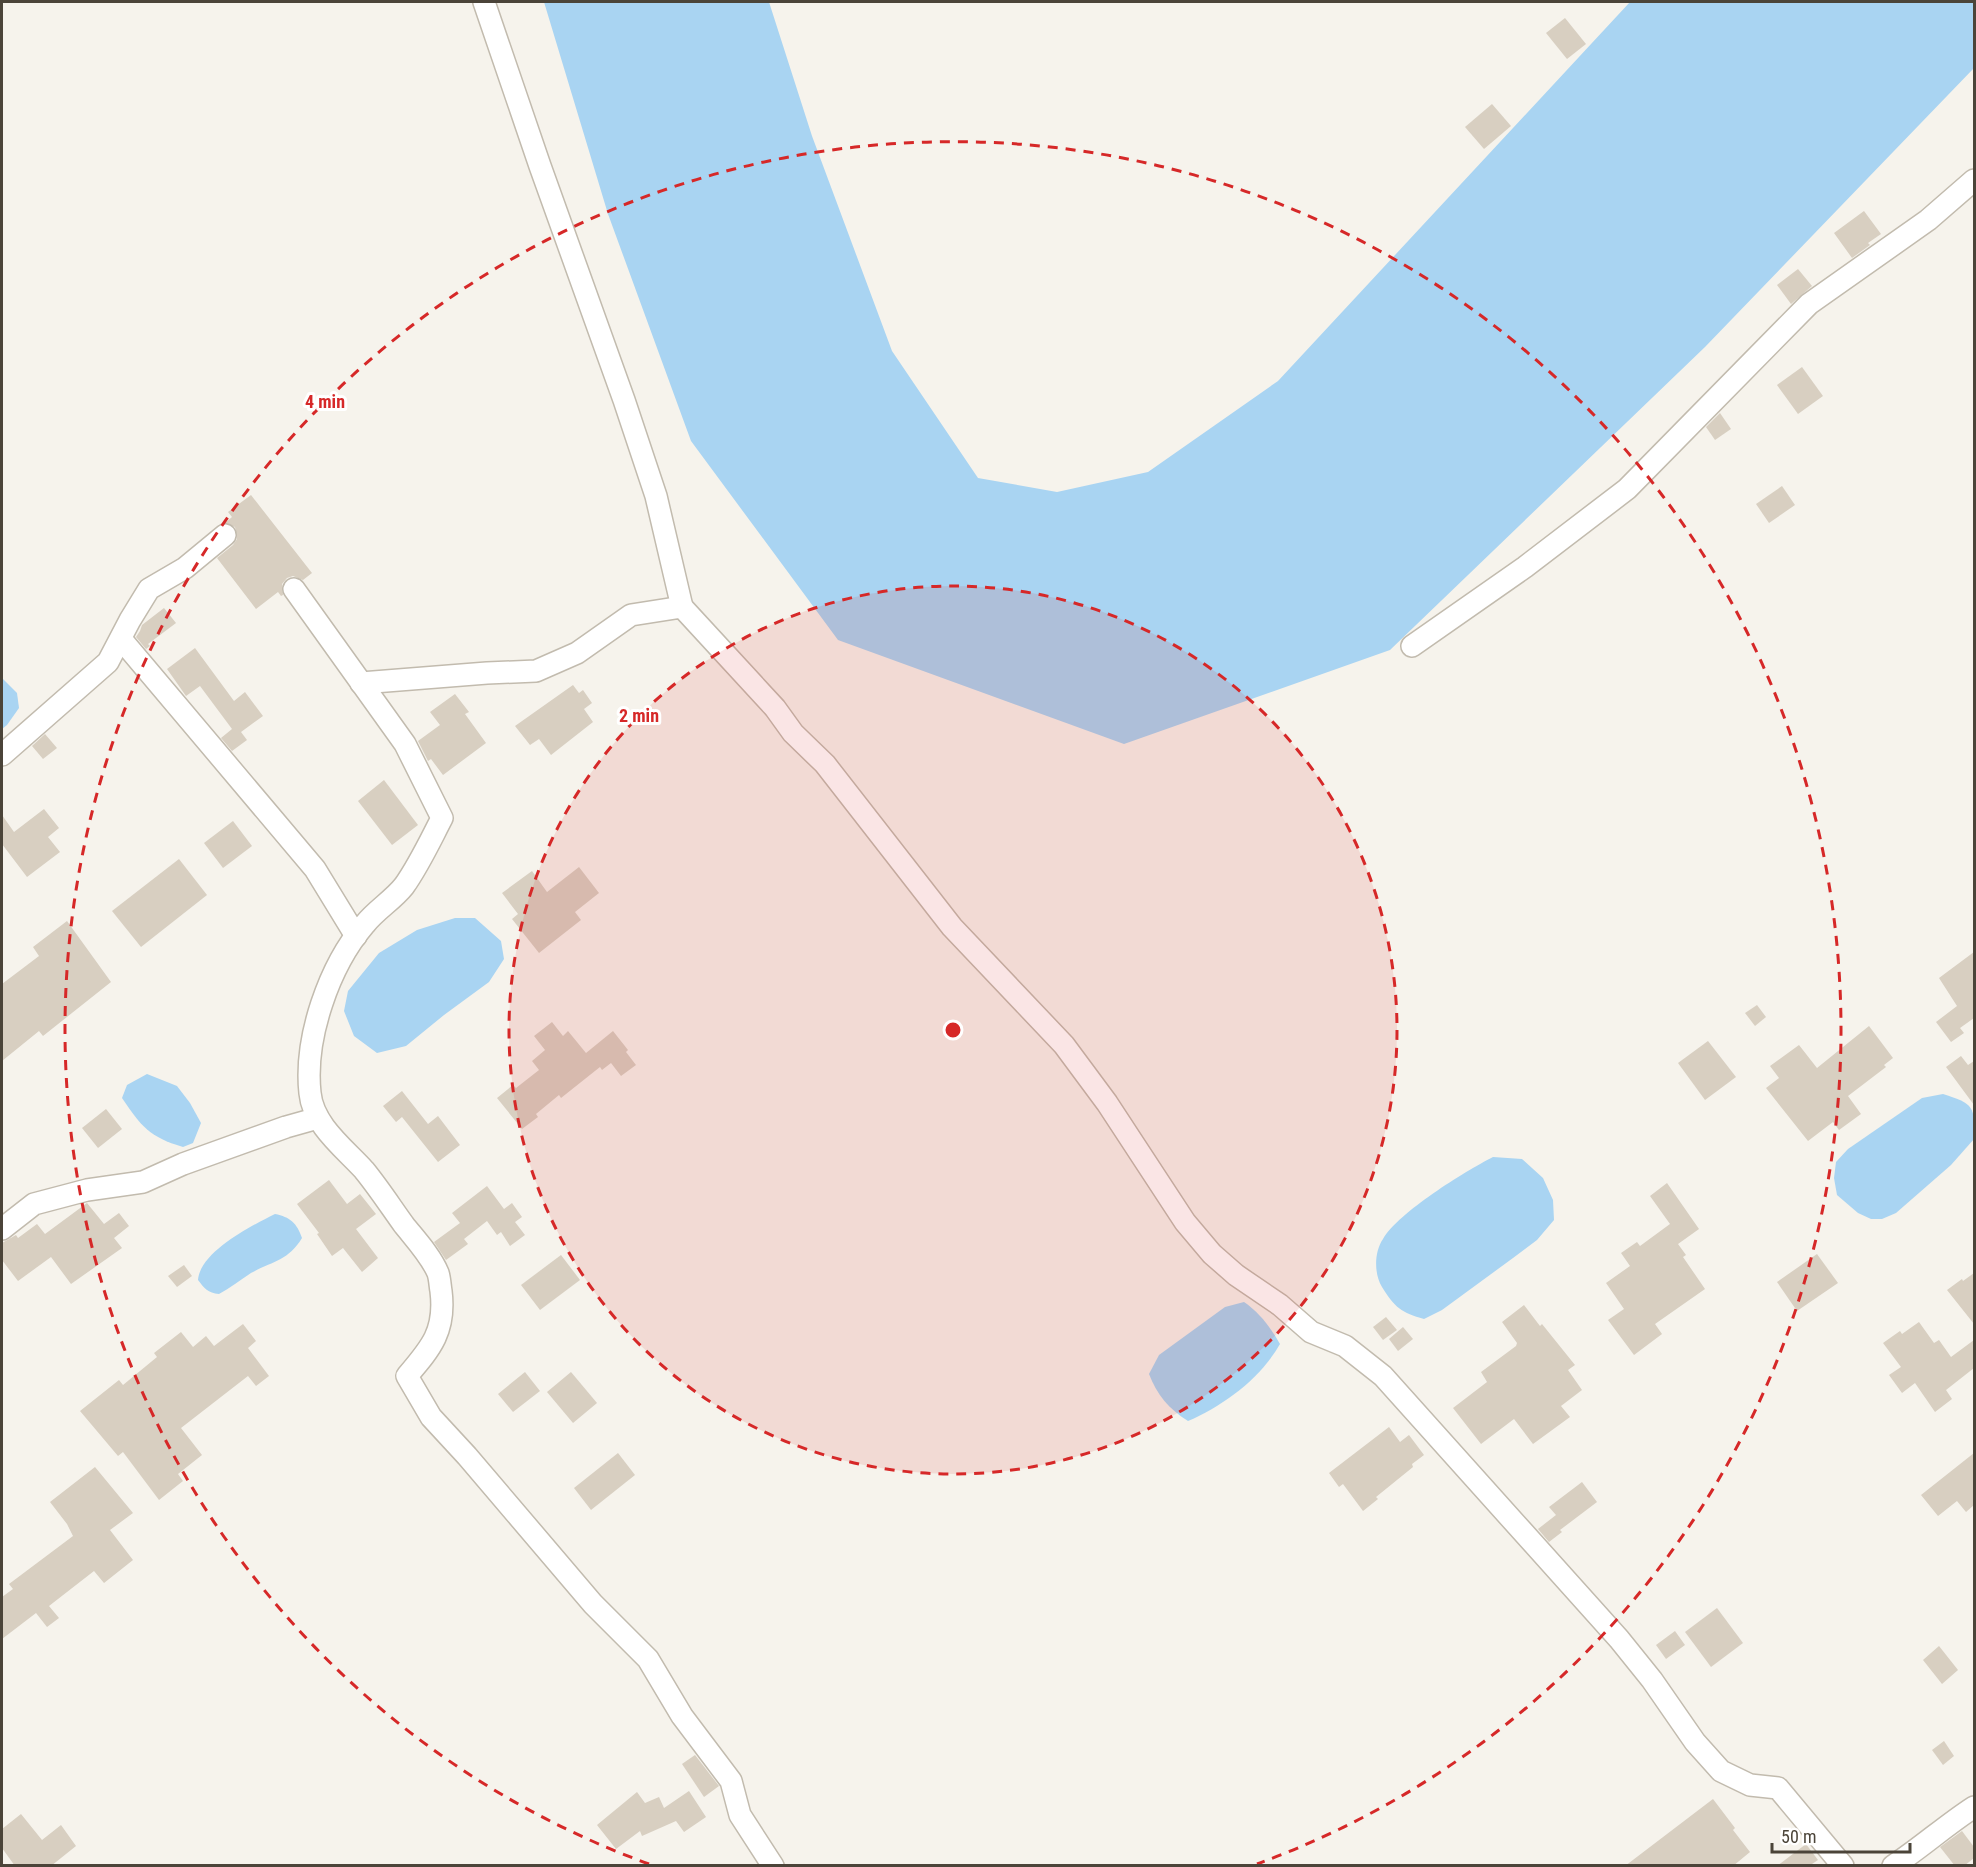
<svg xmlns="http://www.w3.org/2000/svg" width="1976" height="1867" viewBox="0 0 1976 1867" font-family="'Roboto Condensed',sans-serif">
<rect width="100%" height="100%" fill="#f6f3ec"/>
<g fill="#a9d4f2">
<path d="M 544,2 L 769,2 L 812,136 L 892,351 L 978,478 L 1057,492 L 1148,472 L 1278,381 L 1630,2 L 1974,2 L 1974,68 L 1705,347 L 1390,650 L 1124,744 L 838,640 L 691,441 L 608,214 Z"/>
<path d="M 2,678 L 17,693 L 19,708 L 7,725 L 2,729 Z"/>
<path d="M 455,918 L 475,918 L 501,941 L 504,959 L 489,982 L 444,1015 L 406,1046 L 377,1053 L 354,1036 L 344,1011 L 348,991 L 379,953 L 417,930 Z"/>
<path d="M 147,1074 L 177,1086 L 190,1103 L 201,1123 L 193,1143 L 183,1147 C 149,1137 141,1126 122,1098 L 127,1085 Z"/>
<path d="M 1943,1094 C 1974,1104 1975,1106 1974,1139 L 1951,1165 L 1896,1213 L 1882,1219 L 1871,1219 L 1858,1213 L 1837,1195 L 1834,1178 L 1836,1162 L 1848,1149 L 1922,1098 Z"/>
<path d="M 1493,1157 L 1522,1159 L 1543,1178 L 1553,1200 L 1554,1220 L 1537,1240 L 1513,1258 L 1442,1310 L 1424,1319 C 1402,1313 1394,1307 1382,1287 C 1374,1274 1374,1252 1383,1239 C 1399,1212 1464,1172 1493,1157 Z"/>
<path d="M 275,1214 C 290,1217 297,1223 302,1238 C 288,1261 273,1261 251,1273 C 240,1280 230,1288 219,1294 C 208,1293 204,1288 198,1280 C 200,1252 251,1226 275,1214 Z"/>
<path d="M 1244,1302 C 1260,1313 1270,1327 1280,1344 C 1260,1379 1224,1405 1188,1421 C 1169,1409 1157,1395 1149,1374 L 1159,1355 L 1225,1307 Z"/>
</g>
<g fill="#d8cfc1">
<path d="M 1565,18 L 1586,44 L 1567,59 L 1546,33 Z"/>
<path d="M 1492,104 L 1511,126 L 1484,149 L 1465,127 Z"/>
<path d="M 1864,211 L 1881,234 L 1868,243 L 1870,245 L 1852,258 L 1834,233 Z"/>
<path d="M 1798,269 L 1812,286 L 1791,304 L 1777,285 Z"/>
<path d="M 1802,367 L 1823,396 L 1798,414 L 1777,385 Z"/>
<path d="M 1720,413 L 1731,429 L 1715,440 L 1706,427 Z"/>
<path d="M 1782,486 L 1795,505 L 1769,523 L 1756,504 Z"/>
<path d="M 251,495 L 312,573 L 303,580 L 293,576 L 287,578 L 282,584 L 283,595 L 281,596 L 278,592 L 256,609 L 217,558 L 233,545 L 237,539 L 235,527 L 225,523 L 232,517 L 228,512 Z"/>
<path d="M 164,608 L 176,623 L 148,644 L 150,646 L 146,649 L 136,637 L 140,631 L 142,625 Z"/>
<path d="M 195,648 L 234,701 L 245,692 L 263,716 L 241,732 L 247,740 L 232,751 L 221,738 L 232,729 L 200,686 L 186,696 L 167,669 Z"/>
<path d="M 573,685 L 579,693 L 583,690 L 592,703 L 584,709 L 593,722 L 551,755 L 539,739 L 530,745 L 515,726 Z"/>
<path d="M 455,694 L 469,712 L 465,714 L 486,743 L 443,775 L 431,759 L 428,761 L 418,741 L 440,725 L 430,712 Z"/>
<path d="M 45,734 L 57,748 L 43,759 L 32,746 Z"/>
<path d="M 384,780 L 418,825 L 392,845 L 358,801 Z"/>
<path d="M 44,809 L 59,828 L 48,837 L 60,852 L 27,877 L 2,844 L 2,815 L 14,832 Z"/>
<path d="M 233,821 L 252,846 L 223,868 L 204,843 Z"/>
<path d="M 179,859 L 207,895 L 141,947 L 112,911 Z"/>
<path d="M 579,867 L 599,893 L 575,912 L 581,920 L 539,953 L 512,919 L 518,914 L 502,893 L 532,871 L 547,892 Z"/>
<path d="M 67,921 L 111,982 L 43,1036 L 39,1031 L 2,1061 L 2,984 L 39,956 L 33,947 Z"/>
<path d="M 1974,952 L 1974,1018 L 1960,1028 L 1964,1033 L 1951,1042 L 1936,1022 L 1957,1006 L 1939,978 Z"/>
<path d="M 1757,1005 L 1766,1017 L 1755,1026 L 1745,1013 Z"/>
<path d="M 552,1022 L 563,1036 L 568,1031 L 586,1053 L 613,1031 L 628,1050 L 626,1052 L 636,1065 L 621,1076 L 611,1063 L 602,1070 L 600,1067 L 561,1098 L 559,1095 L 536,1114 L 538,1117 L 522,1129 L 497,1098 L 513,1085 L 516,1088 L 539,1070 L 532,1061 L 545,1050 L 534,1036 Z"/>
<path d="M 1869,1026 L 1893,1058 L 1884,1065 L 1886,1067 L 1848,1096 L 1861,1114 L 1839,1130 L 1833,1122 L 1808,1141 L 1766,1088 L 1779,1078 L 1770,1066 L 1799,1045 L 1817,1068 Z"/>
<path d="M 1708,1041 L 1736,1077 L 1705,1100 L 1678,1063 Z"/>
<path d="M 1961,1056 L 1968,1065 L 1974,1061 L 1974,1105 L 1946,1067 Z"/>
<path d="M 402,1091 L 428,1124 L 438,1116 L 460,1145 L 438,1162 L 402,1117 L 396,1122 L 383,1106 Z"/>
<path d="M 106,1109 L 122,1129 L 98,1148 L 82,1128 Z"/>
<path d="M 329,1180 L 347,1204 L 360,1194 L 376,1214 L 356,1229 L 378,1258 L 362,1272 L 343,1248 L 332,1256 L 317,1234 L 319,1233 L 297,1204 Z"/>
<path d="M 1667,1183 L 1699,1229 L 1678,1244 L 1686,1255 L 1683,1257 L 1705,1289 L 1655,1324 L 1662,1334 L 1634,1355 L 1608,1320 L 1624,1309 L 1606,1283 L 1630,1266 L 1621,1253 L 1637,1242 L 1640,1246 L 1670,1224 L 1650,1196 Z"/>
<path d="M 487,1186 L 504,1209 L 512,1203 L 522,1217 L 515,1222 L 525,1235 L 510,1246 L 501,1232 L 497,1235 L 487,1221 L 464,1239 L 468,1244 L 446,1260 L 434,1242 L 460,1223 L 452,1213 Z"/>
<path d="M 87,1203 L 104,1224 L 119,1213 L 129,1226 L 114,1238 L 122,1248 L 71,1284 L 51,1257 L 18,1281 L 2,1260 L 2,1243 L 16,1235 L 18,1238 L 37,1224 L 45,1234 Z"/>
<path d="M 1817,1254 L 1838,1283 L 1797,1311 L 1777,1282 Z"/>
<path d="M 561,1255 L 580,1280 L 540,1310 L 521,1285 Z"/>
<path d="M 184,1265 L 192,1276 L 177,1287 L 168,1276 Z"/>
<path d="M 1974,1273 L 1974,1324 L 1947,1290 L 1962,1279 L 1963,1281 Z"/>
<path d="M 1524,1305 L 1540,1326 L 1542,1324 L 1575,1365 L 1568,1370 L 1582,1390 L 1561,1406 L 1570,1417 L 1533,1444 L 1514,1419 L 1481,1444 L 1453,1408 L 1487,1382 L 1481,1372 L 1516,1346 L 1517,1343 L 1502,1322 Z"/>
<path d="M 1386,1317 L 1397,1330 L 1383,1340 L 1373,1327 Z"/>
<path d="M 1919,1322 L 1934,1343 L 1939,1340 L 1951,1357 L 1974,1340 L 1974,1368 L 1946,1390 L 1952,1399 L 1935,1412 L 1915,1383 L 1902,1393 L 1889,1375 L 1901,1367 L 1883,1343 L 1900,1331 L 1902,1334 Z"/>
<path d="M 243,1324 L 256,1341 L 248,1348 L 269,1376 L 256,1386 L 248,1376 L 181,1428 L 202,1455 L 178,1474 L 183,1481 L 159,1500 L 123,1452 L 118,1456 L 80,1411 L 119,1380 L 123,1385 L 157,1357 L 154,1353 L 181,1332 L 193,1347 L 206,1336 L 214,1346 Z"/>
<path d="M 1403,1327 L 1413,1339 L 1398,1351 L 1389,1339 Z"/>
<path d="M 525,1372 L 540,1391 L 513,1412 L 498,1394 Z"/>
<path d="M 571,1372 L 597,1403 L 573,1423 L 547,1392 Z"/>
<path d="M 1389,1427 L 1400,1442 L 1409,1435 L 1424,1455 L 1412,1464 L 1413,1467 L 1376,1497 L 1378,1499 L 1363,1511 L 1343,1484 L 1339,1487 L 1329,1473 Z"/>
<path d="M 618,1453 L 635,1475 L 591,1510 L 574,1488 Z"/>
<path d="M 1974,1453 L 1974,1505 L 1966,1512 L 1957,1501 L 1938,1516 L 1921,1495 Z"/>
<path d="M 95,1467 L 133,1513 L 110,1530 L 133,1560 L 104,1583 L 94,1571 L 49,1606 L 59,1618 L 47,1627 L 36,1613 L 2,1639 L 2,1597 L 13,1589 L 9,1584 L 73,1536 L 67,1524 L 50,1502 Z"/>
<path d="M 1582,1482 L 1597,1502 L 1560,1530 L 1562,1532 L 1549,1542 L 1538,1529 L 1556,1515 L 1549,1507 Z"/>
<path d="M 1717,1608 L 1743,1643 L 1711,1667 L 1685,1632 Z"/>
<path d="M 1675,1631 L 1685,1645 L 1666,1659 L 1656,1645 Z"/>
<path d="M 1939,1646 L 1958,1670 L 1942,1684 L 1923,1660 Z"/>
<path d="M 1944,1741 L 1954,1756 L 1943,1765 L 1932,1750 Z"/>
<path d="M 695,1755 L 719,1786 L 704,1797 L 682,1764 Z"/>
<path d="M 689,1791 L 706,1817 L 684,1832 L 676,1821 L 642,1836 L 640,1831 L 616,1849 L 597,1825 L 637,1792 L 645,1803 L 659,1797 L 664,1808 Z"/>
<path d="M 1713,1799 L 1735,1828 L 1733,1830 L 1750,1852 L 1733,1866 L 1625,1866 Z"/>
<path d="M 21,1814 L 42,1840 L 61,1825 L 76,1846 L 51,1866 L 15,1866 L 2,1848 L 2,1829 Z"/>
<path d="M 1962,1831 L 1974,1847 L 1974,1858 L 1964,1866 L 1955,1866 L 1940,1847 Z"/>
<path d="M 1806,1844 L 1818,1860 L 1809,1866 L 1777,1866 Z"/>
</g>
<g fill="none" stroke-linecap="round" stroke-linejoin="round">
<defs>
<g id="street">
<path d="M 484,2 L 540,166 L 624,400 L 656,496 L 682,607"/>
<path d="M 294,589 L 405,744 L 442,818 C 430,841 419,865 404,886 C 393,900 376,910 365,924 C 329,966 304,1038 310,1093 C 313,1125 344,1148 364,1170 C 378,1187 391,1207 404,1225 C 416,1240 431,1256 438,1273 C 440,1279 440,1286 441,1291 C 446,1331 431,1348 407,1376 L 431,1417 L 467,1456 L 593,1604 L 648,1659 L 682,1716 L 731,1781 L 740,1815 L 773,1866"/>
<path d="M 121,639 L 315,869 L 356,936"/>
<path d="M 1412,646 L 1525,567 L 1627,489 L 1809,304 L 1928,220 L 1974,180"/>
<path d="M 361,683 L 487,673 L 536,671 L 577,653 L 631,615 L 682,607 L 775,708 L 793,733 L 825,764 L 952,927 L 1064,1045 L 1107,1103 L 1185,1222 L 1212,1254 L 1236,1275 L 1280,1305 L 1311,1332 L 1345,1346 L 1383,1376 L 1619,1639 L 1652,1680 L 1695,1742 L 1721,1771 L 1750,1785 L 1778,1788 L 1843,1866"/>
<path d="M 2,755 L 108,662 L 130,620 L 149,589 L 185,568 L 225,535"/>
<path d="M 2,1229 L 34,1204 L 87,1190 L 143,1182 L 183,1164 L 286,1127 L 318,1118"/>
<path d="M 1893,1866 C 1922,1847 1946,1825 1974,1807"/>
</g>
</defs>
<use href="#street" stroke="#c2bbae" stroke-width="24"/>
<use href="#street" stroke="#fff" stroke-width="21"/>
</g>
<circle cx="953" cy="1030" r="444" fill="#d62828" fill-opacity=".12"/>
<g fill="none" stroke="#d62828" stroke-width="3" stroke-dasharray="10 8">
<circle cx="953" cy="1030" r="444"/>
<path d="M649 1864A888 888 0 1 1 1257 1864"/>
</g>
<circle cx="953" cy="1030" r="9" fill="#d62828" stroke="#fff" stroke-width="3"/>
<g font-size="18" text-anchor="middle" font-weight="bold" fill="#d62828" stroke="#fff" stroke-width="6" stroke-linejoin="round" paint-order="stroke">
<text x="325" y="408">4 min</text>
<text x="639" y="722">2 min</text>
</g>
<rect width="1976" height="1867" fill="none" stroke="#4b4439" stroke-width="6"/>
<path d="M1772 1843v9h138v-9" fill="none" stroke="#4b4439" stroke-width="3"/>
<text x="1781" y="1843" font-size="18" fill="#4b4439" stroke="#ffffff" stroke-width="4.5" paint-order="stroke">50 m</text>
</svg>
